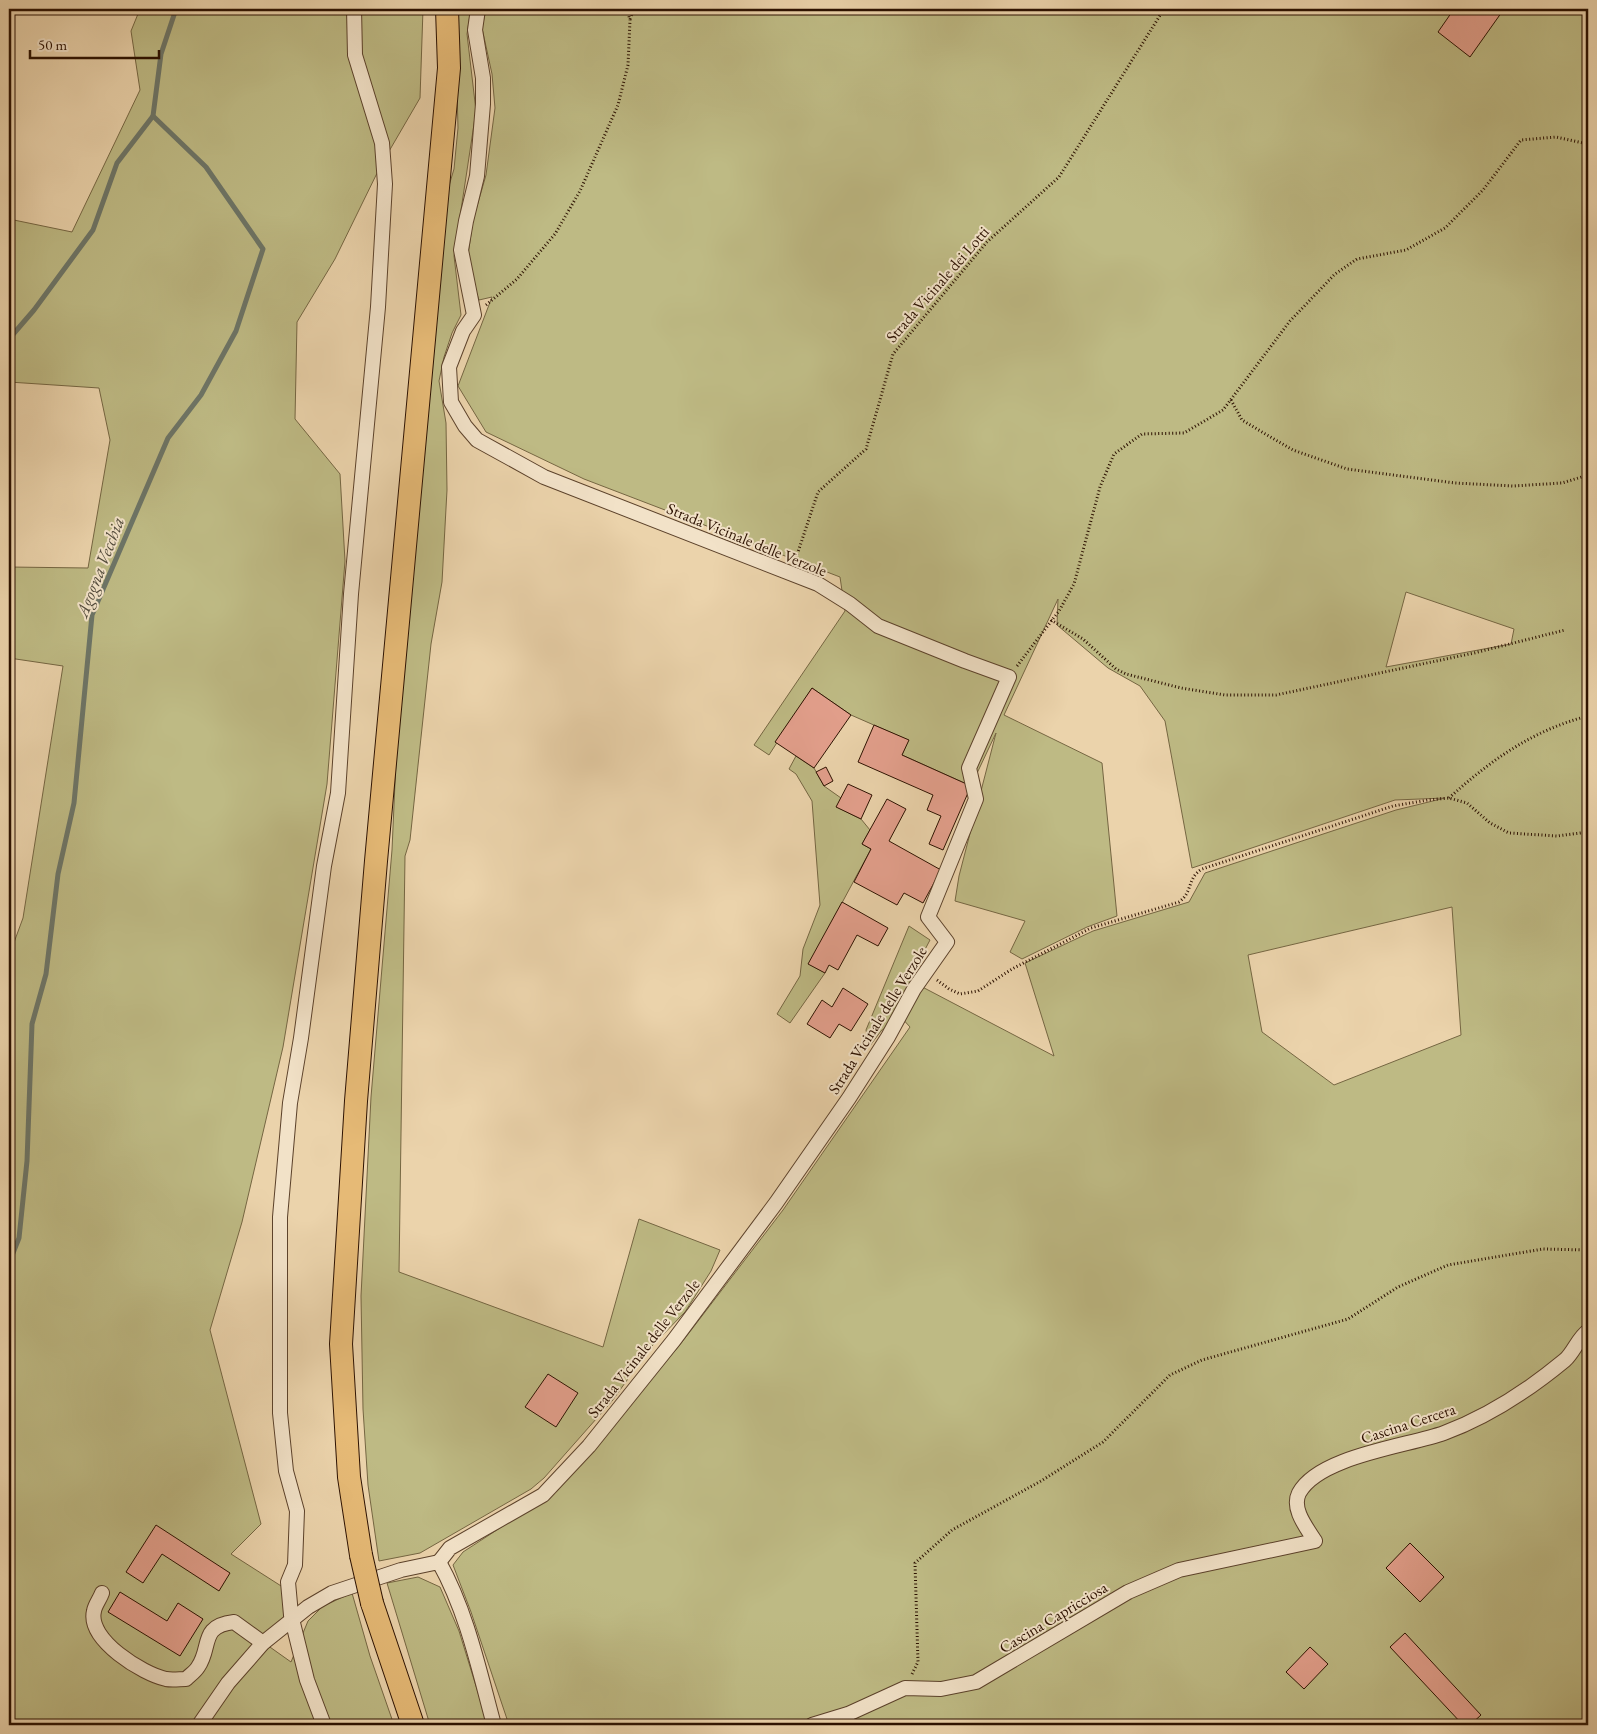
<svg xmlns="http://www.w3.org/2000/svg" width="1597" height="1734" viewBox="0 0 1597 1734" font-family="'EB Garamond',serif">
<rect width="100%" height="100%" fill="#ebd3ab"/>
<filter id="stains"><feTurbulence type="fractalNoise" baseFrequency=".004" numOctaves="4"/><feColorMatrix values="0 0 0 0 .2 0 0 0 0 .09 0 0 0 0 .02 0 0 0 .5 -.17"/></filter>
<radialGradient id="worn" r=".72"><stop offset=".6" stop-color="#630" stop-opacity="0"/><stop offset="1" stop-color="#630" stop-opacity=".3"/></radialGradient>
<g fill="#beba84" stroke="#756642" fill-rule="evenodd">
<path d="M 140,9 L 423,9 L 420,98 L 381,165 L 335,259 L 297,322 L 295,419 L 340,474 L 345,561 L 327,784 L 283,1047 L 242,1222 L 210,1330 L 261,1524 L 231,1554 L 289,1591 L 291,1615 L 260,1640 L 291,1662 L 308,1621 L 323,1606 L 352,1593 L 370,1656 L 394,1725 L 9,1725 L 9,956 L 23,918 L 63,666 L 9,658 L 9,567 L 88,568 L 110,440 L 99,388 L 9,382 L 9,219 L 72,232 L 140,90 L 131,31 Z"/>
<path d="M 455,9 L 471,9 L 467,34 L 476,111 L 454,256 L 461,315 L 452,333 L 444,357 L 439,381 L 446,423 L 447,490 L 442,582 L 431,644 L 410,840 L 405,856 L 399,1272 L 603,1347 L 639,1219 L 720,1250 L 711,1271 L 685,1312 L 651,1347 L 612,1401 L 544,1478 L 531,1489 L 420,1553 L 379,1561 L 368,1485 L 363,1409 L 361,1296 L 371,1097 L 392,850 L 397,738 L 442,209 L 454,169 L 458,128 Z"/>
<path d="M 486,9 L 1588,9 L 1588,1725 L 509,1725 L 471,1612 L 453,1565 L 463,1552 L 546,1498 L 679,1346 L 783,1210 L 910,1027 L 900,1016 L 881,1031 L 869,1047 L 866,1030 L 909,926 L 930,940 L 909,980 L 1054,1056 L 1025,963 L 1093,931 L 1189,902 L 1205,873 L 1396,810 L 1445,798 L 1395,800 L 1192,868 L 1165,721 L 1140,686 L 1108,668 L 1057,625 L 1058,599 L 1004,715 L 1102,763 L 1117,916 L 1087,927 L 1022,959 L 1010,952 L 1025,921 L 955,901 L 959,876 L 996,733 L 971,786 L 902,755 L 908,740 L 851,715 L 812,688 L 769,755 L 754,745 L 845,611 L 840,577 L 584,479 L 486,432 L 458,386 L 492,297 L 479,300 L 472,280 L 468,255 L 473,220 L 486,175 L 495,108 L 492,74 L 482,28 ZM 1406,592 L 1514,629 L 1511,644 L 1386,667 ZM 1452,907 L 1461,1035 L 1334,1085 L 1262,1032 L 1248,955 Z"/>
<path d="M 796,756 L 814,768 L 824,786 L 841,798 L 837,807 L 861,819 L 870,830 L 862,844 L 871,849 L 809,964 L 825,973 L 790,1023 L 777,1014 L 800,976 L 803,949 L 820,905 L 812,801 L 796,774 L 789,769 Z"/>
<path d="M 418,1577 L 440,1587 L 459,1631 L 488,1725 L 430,1725 L 387,1583 Z"/>
</g>
<g fill="none" stroke-linecap="round" stroke-linejoin="round">
<g stroke="#6d7567" stroke-width="5">
<path d="M 9,339 L 34,310 L 93,230 L 117,163 L 153,116"/>
<path d="M 9,1263 L 19,1238 L 27,1161 L 32,1024 L 46,974 L 58,874 L 74,803 L 92,615 L 168,438 L 201,395 L 236,331 L 263,249 L 206,167 L 153,116 L 161,54 L 176,9"/>
</g>
</g>
<g fill="#e4a08d" stroke="#2c1100">
<path d="M 1454,9 L 1504,9 L 1470,57 L 1438,32 Z"/>
<path d="M 812,688 L 851,715 L 814,768 L 775,742 Z"/>
<path d="M 874,725 L 909,740 L 902,755 L 971,786 L 943,850 L 929,844 L 941,816 L 927,810 L 933,795 L 858,762 Z"/>
<path d="M 826,767 L 833,781 L 824,786 L 816,772 Z"/>
<path d="M 848,784 L 872,795 L 861,819 L 836,807 Z"/>
<path d="M 887,799 L 906,809 L 889,841 L 941,870 L 923,903 L 904,893 L 897,905 L 854,882 L 871,849 L 862,844 Z"/>
<path d="M 842,902 L 888,928 L 878,946 L 857,935 L 838,970 L 829,965 L 825,973 L 808,964 Z"/>
<path d="M 843,988 L 868,1004 L 851,1031 L 839,1024 L 830,1038 L 807,1024 L 822,1000 L 832,1007 Z"/>
<path d="M 548,1374 L 578,1393 L 556,1427 L 525,1407 Z"/>
<path d="M 156,1525 L 230,1573 L 219,1591 L 162,1554 L 143,1583 L 126,1572 Z"/>
<path d="M 1410,1543 L 1444,1577 L 1420,1602 L 1386,1568 Z"/>
<path d="M 120,1592 L 167,1621 L 178,1603 L 203,1619 L 180,1656 L 108,1612 Z"/>
<path d="M 1405,1633 L 1481,1715 L 1470,1725 L 1463,1725 L 1390,1647 Z"/>
<path d="M 1310,1647 L 1328,1664 L 1304,1689 L 1286,1672 Z"/>
</g>
<g fill="none" stroke-linecap="round" stroke-linejoin="round">
<defs>
<g id="street">
<path d="M 439,1562 L 450,1548 L 543,1495 L 589,1446 L 674,1340 L 776,1203 L 849,1098 L 888,1037 L 914,989 L 947,942 L 928,917 L 976,799 L 969,768 L 1009,677 L 965,661 L 878,626 L 850,604 L 818,584 L 544,477 L 477,440 L 465,426 L 451,402 L 449,367 L 463,331 L 474,315 L 461,250 L 466,221 L 477,176 L 483,104 L 483,78 L 475,30 L 478,9"/>
<path d="M 102,1593 C 100,1599 95,1605 94,1611 C 87,1640 143,1674 166,1679 C 172,1680 180,1679 186,1679 C 190,1675 195,1672 198,1667 C 212,1647 199,1626 234,1622 L 263,1643"/>
<path d="M 199,1725 L 228,1683 L 263,1643 L 308,1607 L 332,1593 L 401,1570 L 439,1562 C 467,1612 479,1670 494,1725"/>
<path d="M 324,1725 L 307,1680 L 291,1615 L 288,1582 L 295,1565 L 297,1511 L 286,1471 L 280,1413 L 280,1217 L 290,1103 L 301,1038 L 324,866 L 338,793 L 351,594 L 378,307 L 385,184 L 382,143 L 355,55 L 354,9"/>
<path d="M 812,1725 L 848,1714 L 905,1688 L 941,1689 L 976,1682 L 1128,1592 L 1179,1570 L 1315,1541 C 1307,1528 1291,1509 1299,1493 C 1319,1456 1408,1446 1444,1433 C 1487,1417 1530,1389 1565,1360 C 1574,1352 1578,1338 1588,1331"/>
</g>
<g id="primary">
<path d="M 361,1555 L 349,1477 L 341,1344 L 356,1101 L 376,861 L 449,68 L 447,9"/>
<path d="M 372,1603 L 413,1725"/>
</g>
</defs>
<use href="#street" stroke="#5c422b" stroke-width="16"/>
<use href="#primary" stroke="#2c1100" stroke-width="24"/>
<g stroke="#2c1100" stroke-width="3" stroke-dasharray="1 2.5" stroke-linecap="butt">
<path d="M 630,19 L 634,9"/>
<path d="M 486,305 L 517,279 L 555,234 L 580,191 L 618,105 L 628,65 L 630,20 L 627,9"/>
<path d="M 1231,400 L 1242,420 L 1267,435 L 1293,450 L 1347,469 L 1455,483 L 1513,486 L 1562,483 L 1588,475"/>
<path d="M 795,561 L 818,492 L 866,449 L 893,354 L 987,242 L 1059,177 L 1164,9"/>
<path d="M 1051,620 L 1083,639 L 1116,669 L 1126,674 L 1181,688 L 1225,695 L 1276,695 L 1474,653 L 1565,630"/>
<path d="M 1017,666 L 1059,611 L 1074,584 L 1100,487 L 1114,454 L 1142,434 L 1184,433 L 1223,410 L 1290,321 L 1335,274 L 1357,259 L 1406,250 L 1445,228 L 1483,190 L 1521,140 L 1556,137 L 1588,144"/>
<path d="M 1449,798 C 1491,760 1533,730 1588,716"/>
<path d="M 937,980 L 949,989 L 960,994 L 978,991 L 1012,969 L 1091,928 L 1179,902 C 1193,892 1187,878 1202,869 L 1393,806 L 1428,800 L 1449,798 L 1467,803 L 1490,823 L 1509,833 L 1557,836 L 1588,832"/>
<path d="M 912,1674 L 918,1662 L 915,1563 L 952,1530 L 1041,1481 L 1103,1442 L 1170,1375 L 1202,1360 L 1348,1319 L 1398,1287 L 1448,1265 L 1543,1249 L 1588,1250"/>
</g>
<use href="#street" stroke="#f2e2c8" stroke-width="14"/>
<use href="#primary" stroke="#e6ba76" stroke-width="22"/>
<defs>
<path id="primary-bridge" d="M 361,1555 L 372,1603"/>
</defs>
<use href="#primary-bridge" stroke="#2c1100" stroke-width="24" stroke-linecap="butt"/>
<use href="#primary-bridge" stroke="#e6ba76" stroke-width="22"/>
</g>
<g text-anchor="middle" stroke-width="4" stroke-linejoin="round" paint-order="stroke">
<g font-size="16" fill="#2c1100" stroke="#f2e2c8">
<text transform="translate(937 284) rotate(-49)" y="6">Strada Vicinale dei Lotti</text>
<text transform="translate(747 539) rotate(22)" y="6">Strada Vicinale delle Verzole</text>
<text transform="translate(877 1020) rotate(-58)" y="6">Strada Vicinale delle Verzole</text>
<text transform="translate(643 1348) rotate(-52)" y="6">Strada Vicinale delle Verzole</text>
<text transform="translate(1408 1423) rotate(-18)" y="6">Cascina Cercera</text>
<text transform="translate(1053 1617) rotate(-31)" y="6">Cascina Capricciosa</text>
</g>
<g font-size="18" font-style="italic" fill="#524b3c" stroke="#f2e2c8">
<text transform="translate(100 567) rotate(-69)" y="6">Agogna Vecchia</text>
</g>
</g>
<rect width="1597" height="1734" fill="none" stroke="#ebd3ab" stroke-width="30"/>
<rect x="10" y="10" width="1577" height="1714" fill="none" stroke="#2c1100" stroke-width="2.5"/>
<rect x="15" y="15" width="1567" height="1704" fill="none" stroke="#2c1100"/>
<path d="M30 50v8h129v-8" fill="none" stroke="#2c1100" stroke-width="2.5"/>
<text x="38" y="50" font-size="15" fill="#2c1100" stroke="#f2e2c8" stroke-width="4" paint-order="stroke">50 m</text>
<rect width="100%" height="100%" filter="url(#stains)"/>
<rect width="100%" height="100%" fill="url(#worn)"/>
</svg>
